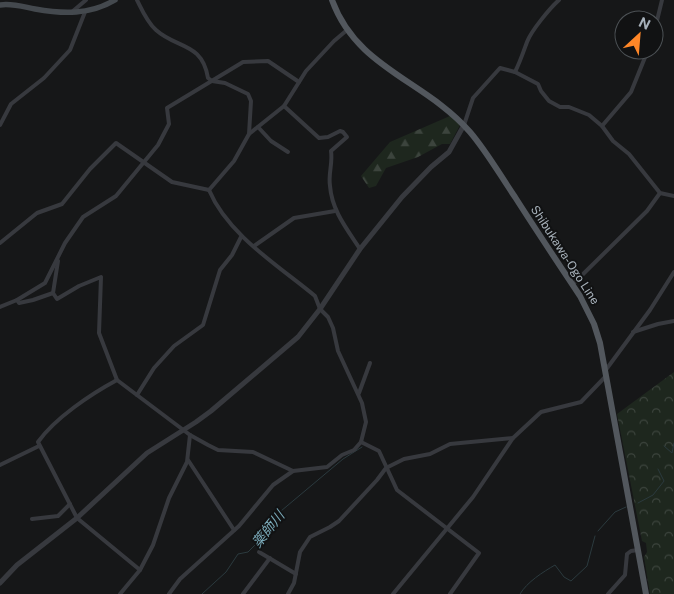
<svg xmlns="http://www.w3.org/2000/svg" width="674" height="594" viewBox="0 0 674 594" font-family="'Public Sans','Noto Sans JP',sans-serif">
<defs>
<pattern id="forest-firs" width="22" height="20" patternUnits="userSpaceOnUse" patternTransform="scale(1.25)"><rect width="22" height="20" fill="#1e271e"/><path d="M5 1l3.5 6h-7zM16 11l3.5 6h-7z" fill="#3c443d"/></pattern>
<pattern id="park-crowns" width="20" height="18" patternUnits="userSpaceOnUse" patternTransform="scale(1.25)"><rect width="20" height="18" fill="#1e271e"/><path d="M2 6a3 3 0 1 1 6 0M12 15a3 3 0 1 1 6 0" fill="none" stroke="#3c443d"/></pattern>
</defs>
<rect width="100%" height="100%" fill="#161718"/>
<path fill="url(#forest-firs)" d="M 450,116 L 460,125 L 450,144 L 442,144 L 418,157 L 386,168 L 376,186 L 369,188 L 361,176 L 390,142 Z"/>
<path fill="url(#park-crowns)" d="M 674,372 L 674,594 L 650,594 L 644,557 L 647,552 L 646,543 L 642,541 L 617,414 Z"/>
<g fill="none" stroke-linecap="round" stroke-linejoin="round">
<g stroke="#2b3a3e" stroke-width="1">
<path d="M 664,446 L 672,453 L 674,443"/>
<path d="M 638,503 L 653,495 L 664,481 L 658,469"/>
<path d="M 598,531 L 615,512 L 626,507"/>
<path d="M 202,594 L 226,572 L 238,554 L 248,552 L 262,538 L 281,511 L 343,459 L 362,447"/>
<path d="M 520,594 C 527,582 543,572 555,565 L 564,577 L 571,581 L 587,566 L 595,536"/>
</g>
<g stroke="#37393e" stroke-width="4">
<path d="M 137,0 C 142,10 147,22 156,30 C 177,49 202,42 208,78 L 212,81 L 225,83 L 248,94 L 251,101 L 249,134"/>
<path d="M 73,11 L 86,0"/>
<path d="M 654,33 L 662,0"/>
<path d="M 515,72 C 520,62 523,53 527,42 C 531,31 550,8 559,0"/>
<path d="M 284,106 L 319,138 L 328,137 L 340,131 L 343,132 L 347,137 L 331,151 C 333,163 328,174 330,186 C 332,211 347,229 360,249"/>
<path d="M 0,125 L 11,104 L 44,78 L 70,50 L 85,12"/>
<path d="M 464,125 L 473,98 L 500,68 L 515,72 L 538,84 L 541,91 L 549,101 L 560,107 L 569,107 L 589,115 L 602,126 L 613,141 L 629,154 L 660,193 L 674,196"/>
<path d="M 602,126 L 631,92 L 648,50"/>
<path d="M 258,127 L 271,141 L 288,152"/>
<path d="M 209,190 L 234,161 L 249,134 L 284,106 L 306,71 L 334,41 L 347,30"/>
<path d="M 0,243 L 37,213 L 62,204 L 90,169 L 116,143 L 172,182 L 209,190"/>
<path d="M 254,246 L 294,218 L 335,211"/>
<path d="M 58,261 L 53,293 L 57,299 L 79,286 L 101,277 L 99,333 L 117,380 L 190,435 L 208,445 L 218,450 L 253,452 L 293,471"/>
<path d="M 572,285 L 647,211 L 660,193"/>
<path d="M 17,300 L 19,303 L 33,300 L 53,293"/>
<path d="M 0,307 L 17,300 L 45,283 L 65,243 L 83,217 L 116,196 L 158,145 L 169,124 L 167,108 L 243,62 L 268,61 L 299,82"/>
<path d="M 633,332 L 658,324 L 674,321"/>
<path d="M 605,371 L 650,310 L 674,272"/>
<path d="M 117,380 C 91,394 55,418 38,442 L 77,518 L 140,570"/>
<path d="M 359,393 L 370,363"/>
<path d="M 137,395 L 154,368 L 174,346 L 203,325 L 220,270 L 232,255 L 241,237"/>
<path d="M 361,442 L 379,451 L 397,490 L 479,553 L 450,594"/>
<path d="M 188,460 L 234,530"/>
<path d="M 0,465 L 39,446"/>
<path d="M 32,519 L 58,516 L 70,504"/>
<path d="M 259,552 L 296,574"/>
<path d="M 120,594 L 140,570 L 153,545 L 169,498 L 187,462 L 190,435"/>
<path d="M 169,594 L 180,579 L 239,526 L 273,485 L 293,471 L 327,467 L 342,455 L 354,450 L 361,442 L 366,422 L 362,403 L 338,351 L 333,328 L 328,317 L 320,309 L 315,296 C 279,266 228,235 209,190"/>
<path d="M 243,594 L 270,558"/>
<path d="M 288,594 L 294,583 L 300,552 L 310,537 L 330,527 L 339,521 L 377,480 L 386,468 L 404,459 L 430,454 L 450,444 L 513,438"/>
<path d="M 393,594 L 473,497 L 513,438 L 541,412 L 581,402 L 606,376"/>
<path d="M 608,594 L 625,575 L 627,554 L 631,551 L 638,550"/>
</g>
<path stroke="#37393e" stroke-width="5" d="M 0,583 L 17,565 L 77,518 L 147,453 L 196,422 L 211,411 L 298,337 L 320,309 L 360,249 L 402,197 L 431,167 L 449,152 L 464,125"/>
<path stroke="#44494e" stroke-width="5.5" d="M 0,5 C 12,3 24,7 35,9 C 63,14 90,15 115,0"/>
<path stroke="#52575d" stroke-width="6" d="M 332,0 C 357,69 425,80 470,132 C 487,152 500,175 515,197 C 536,230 558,263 580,296 L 594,324 L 600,343 L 646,594"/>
</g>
<g text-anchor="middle" stroke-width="4" stroke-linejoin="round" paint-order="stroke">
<g font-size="12" fill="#a7b1ba" stroke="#111213">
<text transform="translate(565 255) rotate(57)" y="4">Shibukawa-Ogo Line</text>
</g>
<g font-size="14" font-style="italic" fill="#7aa9b8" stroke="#111213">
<text transform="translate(268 529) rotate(-51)" y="5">薬師川</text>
</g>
</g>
<g transform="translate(639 35) rotate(26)"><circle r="24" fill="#111213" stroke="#4d5256"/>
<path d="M0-4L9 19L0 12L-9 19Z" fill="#ff8728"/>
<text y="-8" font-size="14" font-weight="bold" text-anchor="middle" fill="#a7b1ba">N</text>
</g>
</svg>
